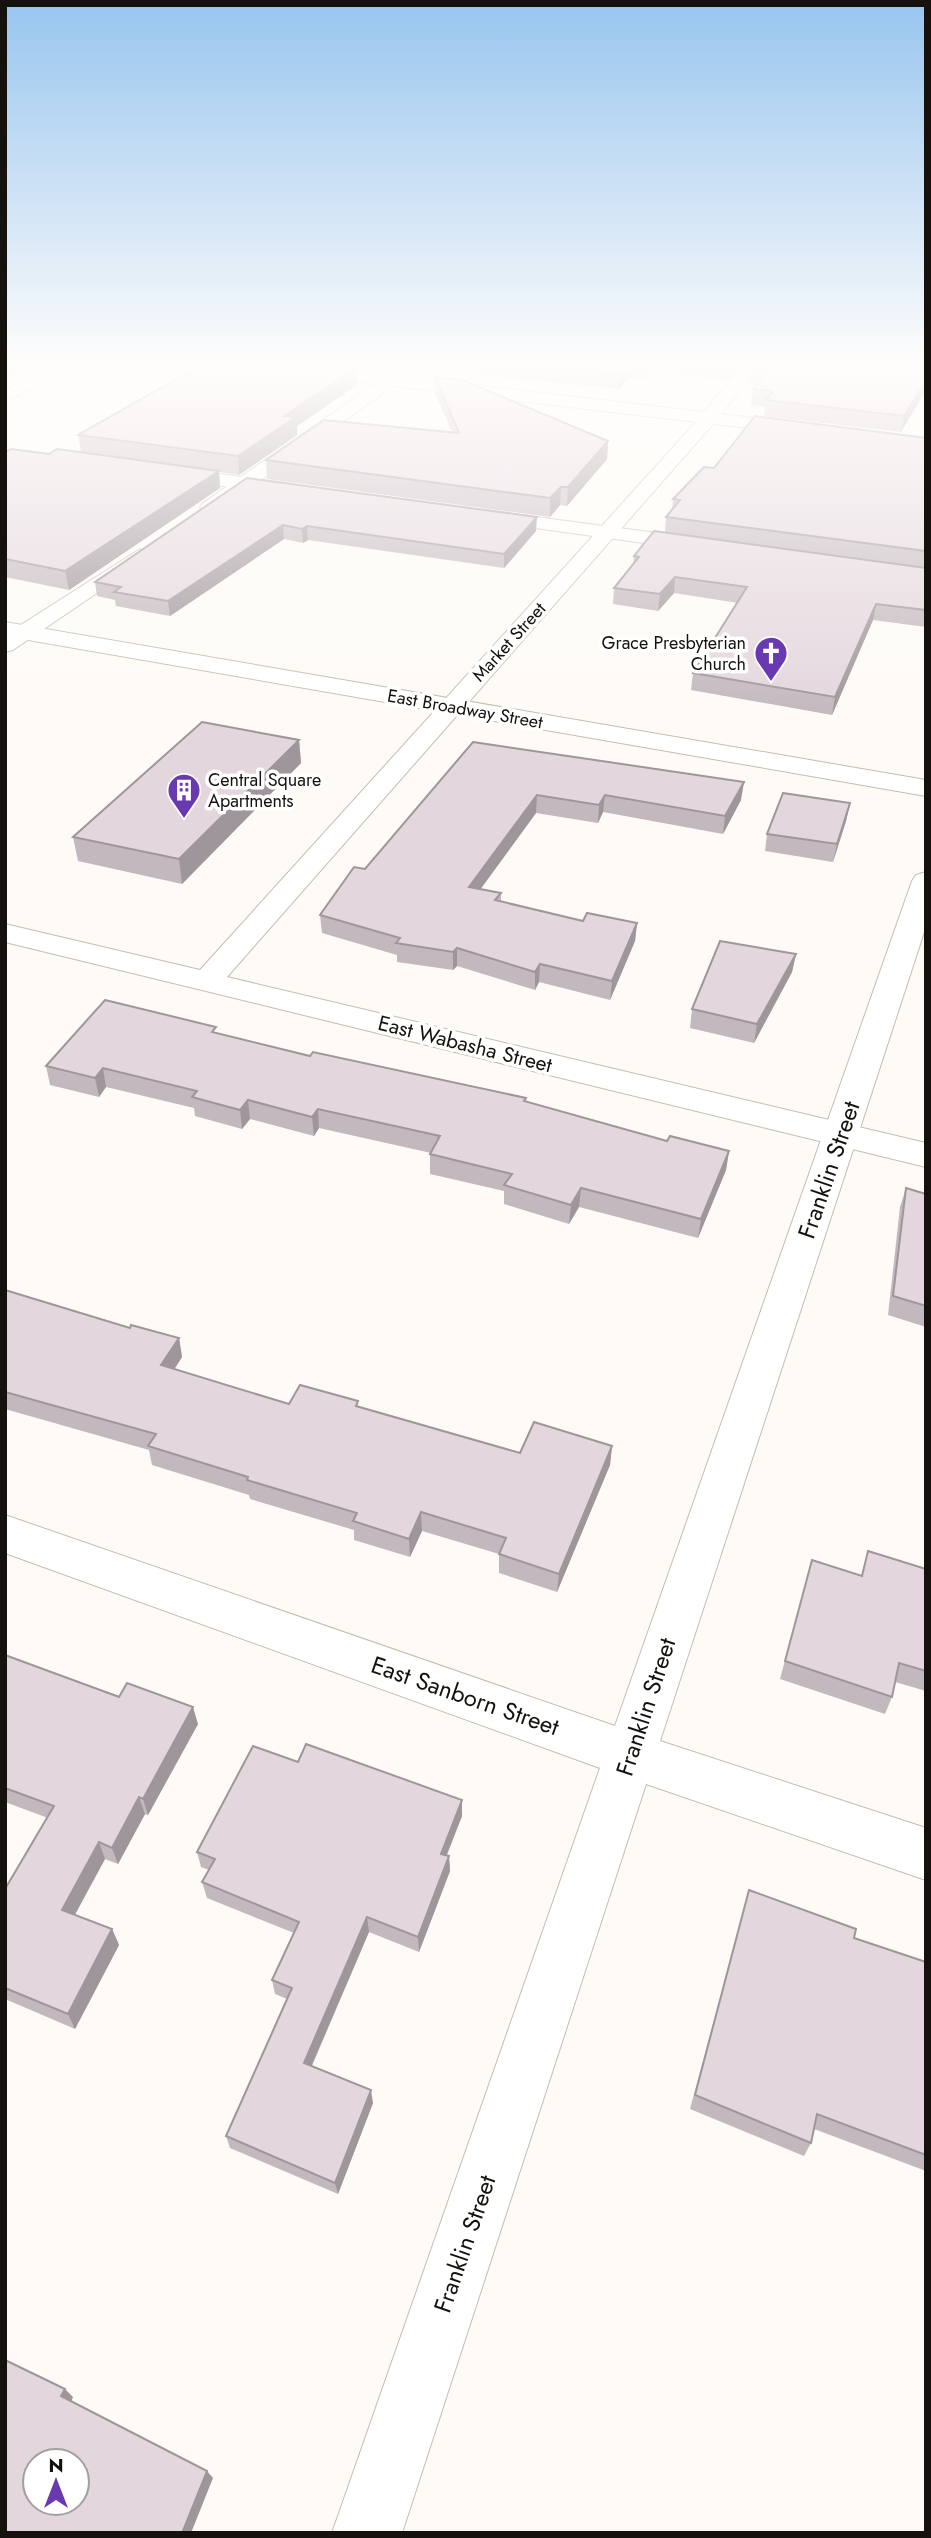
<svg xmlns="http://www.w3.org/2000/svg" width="931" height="2538" viewBox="0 0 931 2538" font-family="Jost,sans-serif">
<rect width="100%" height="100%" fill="#fefbf6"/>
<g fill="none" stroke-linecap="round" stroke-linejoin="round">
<defs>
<g id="street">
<path d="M 62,363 L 82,363 L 5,402 L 5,391 Z"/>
<path d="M 233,363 L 281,363 L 387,375 L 401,368 L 409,373 L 405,377 L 704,412 L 745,363 L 761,363 L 721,414 L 802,424 L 811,429 L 802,434 L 713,424 L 227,977 L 926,1143 L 926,1167 L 5,942 L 5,924 L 200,970 L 696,422 L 393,386 L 217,511 L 210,513 L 200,507 L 203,503 L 375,384 L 241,368 Z"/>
<path d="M 140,549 L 150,555 L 147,559 L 13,650 L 5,652 L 5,635 Z"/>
</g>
<g id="secondary">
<path d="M 168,467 L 292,484 L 301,490 L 292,496 L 161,477 L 159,473 Z"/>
<path d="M 484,510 L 702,539 L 712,545 L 702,551 L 477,520 L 474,516 L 477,512 Z"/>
<path d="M 5,622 L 926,780 L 926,796 L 5,636 Z"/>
<path d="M 926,872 L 926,926 L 660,1741 L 926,1828 L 926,1880 L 646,1784 L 402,2533 L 332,2533 L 600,1768 L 5,1553 L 5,1515 L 615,1726 L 912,881 L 916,875 Z"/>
</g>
</defs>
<use href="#street" stroke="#c4bdb1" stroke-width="2"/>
<use href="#secondary" stroke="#c4bdb1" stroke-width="2"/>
<use href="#street" fill="#fff" fill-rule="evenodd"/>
<use href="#secondary" fill="#fff" fill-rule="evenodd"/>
</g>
<g fill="#c3b8be">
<path d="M 205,363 L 742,363 L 728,380 L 650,370 L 642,379 L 629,378 L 619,389 L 402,366 L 376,364 L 375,371 L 357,369 L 357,385 L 297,426 L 297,435 L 239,475 L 219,472 L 220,488 L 69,590 L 5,577 L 5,452 L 49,454 L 81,452 L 78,435 Z"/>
<path d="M 926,363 L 926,390 L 901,432 L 764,416 L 765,407 L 751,405 L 753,389 L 757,383 L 749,382 L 751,367 Z"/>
<path d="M 435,377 L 608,441 L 607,459 L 567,506 L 560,505 L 550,517 L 267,479 L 266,460 L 452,432 L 435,393 Z"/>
<path d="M 926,438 L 926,627 L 873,620 L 832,715 L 691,690 L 693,673 L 738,603 L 674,593 L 658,611 L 613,604 L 614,588 L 633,565 L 634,556 L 894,564 L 665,532 L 666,517 L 672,509 L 673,499 L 714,468 Z"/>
<path d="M 247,478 L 536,531 L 504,568 L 308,540 L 303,543 L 284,539 L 170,616 L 116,606 L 115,600 L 97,596 L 95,582 Z"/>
<path d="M 299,740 L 301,763 L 182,884 L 78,861 L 73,837 Z"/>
<path d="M 473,742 L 741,800 L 723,834 L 603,812 L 598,823 L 536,813 L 480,889 L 501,893 L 501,901 L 583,921 L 637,923 L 635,941 L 610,1000 L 539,982 L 535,990 L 457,966 L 453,970 L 397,962 L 397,955 L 322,933 L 320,915 L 365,869 Z"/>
<path d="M 850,803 L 846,821 L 833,862 L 765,851 L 767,834 Z"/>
<path d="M 796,954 L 792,972 L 754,1043 L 690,1028 L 692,1009 Z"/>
<path d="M 217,1033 L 310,1056 L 525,1102 L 667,1141 L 729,1151 L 726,1170 L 698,1238 L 579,1207 L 569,1224 L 504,1204 L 504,1191 L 430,1174 L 430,1154 L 431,1153 L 319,1128 L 314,1136 L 250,1119 L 242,1129 L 195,1116 L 194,1108 L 106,1087 L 99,1097 L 50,1085 L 46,1066 Z"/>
<path d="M 906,1188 L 926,1194 L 926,1327 L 888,1315 L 900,1207 Z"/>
<path d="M 5,1290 L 130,1328 L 179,1338 L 182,1357 L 174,1369 L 289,1404 L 358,1401 L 358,1407 L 520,1453 L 612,1446 L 610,1465 L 557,1592 L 499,1573 L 499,1554 L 422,1531 L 410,1557 L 354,1540 L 354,1530 L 250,1499 L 249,1495 L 152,1465 L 149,1450 L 5,1409 Z"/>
<path d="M 868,1551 L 926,1569 L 926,1691 L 895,1682 L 892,1697 L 885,1714 L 780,1679 L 812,1560 L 861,1576 Z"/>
<path d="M 5,1655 L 198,1724 L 148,1815 L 145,1814 L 118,1864 L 105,1859 L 75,1915 L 112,1929 L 119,1945 L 75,2029 L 5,1999 L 5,1889 L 48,1818 L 5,1802 Z"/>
<path d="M 298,1762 L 462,1816 L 447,1855 L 449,1856 L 450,1871 L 419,1952 L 369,1932 L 312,2066 L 373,2103 L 338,2194 L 230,2148 L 226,2136 L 287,1999 L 275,1994 L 272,1980 L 294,1933 L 207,1898 L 202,1882 L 209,1870 L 201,1867 L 197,1852 Z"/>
<path d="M 749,1890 L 854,1938 L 926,1962 L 926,2171 L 814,2129 L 811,2143 L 804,2156 L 690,2109 Z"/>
</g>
<g fill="#9f969b">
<path d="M 5,363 L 33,363 L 5,376 Z"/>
<path d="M 630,363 L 629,378 L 619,389 L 620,373 Z"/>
<path d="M 643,363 L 650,363 L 650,370 L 642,379 Z"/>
<path d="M 731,363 L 742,363 L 728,380 L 730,364 Z"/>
<path d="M 357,368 L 357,385 L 297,426 L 297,435 L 239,475 L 238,456 L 284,416 Z"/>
<path d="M 926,380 L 926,390 L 901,432 L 904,416 Z"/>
<path d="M 608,441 L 607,459 L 567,506 L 568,487 Z"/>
<path d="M 219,471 L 220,488 L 69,590 L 65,571 Z"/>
<path d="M 561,487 L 560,505 L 550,517 L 550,498 Z"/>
<path d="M 537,517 L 536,531 L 504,568 L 504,554 Z"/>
<path d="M 283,525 L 284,539 L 170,616 L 168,601 Z"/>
<path d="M 307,526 L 308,540 L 303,543 L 302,529 Z"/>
<path d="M 675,577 L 674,593 L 658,611 L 660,594 Z"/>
<path d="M 876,604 L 873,620 L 832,715 L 835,697 Z"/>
<path d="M 299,740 L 301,763 L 182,884 L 179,859 Z"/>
<path d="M 744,782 L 741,800 L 723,834 L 725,816 Z"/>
<path d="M 537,795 L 536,813 L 469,905 L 469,887 Z"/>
<path d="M 605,795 L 603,812 L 598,823 L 599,805 Z"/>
<path d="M 850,803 L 846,821 L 833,862 L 837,844 Z"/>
<path d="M 637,923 L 635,941 L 610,1000 L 612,981 Z"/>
<path d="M 457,948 L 457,966 L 453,970 L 453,952 Z"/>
<path d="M 796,954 L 792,972 L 754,1043 L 757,1024 Z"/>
<path d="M 540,964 L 539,982 L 535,990 L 535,972 Z"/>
<path d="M 103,1068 L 106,1087 L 99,1097 L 95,1078 Z"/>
<path d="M 248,1100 L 250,1119 L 242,1129 L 240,1110 Z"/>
<path d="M 318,1109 L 319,1128 L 314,1136 L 312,1117 Z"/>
<path d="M 729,1151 L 726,1170 L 698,1238 L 701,1219 Z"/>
<path d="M 581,1188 L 579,1207 L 569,1224 L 571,1205 Z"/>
<path d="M 179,1338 L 182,1357 L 165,1384 L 161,1365 Z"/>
<path d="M 612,1446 L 610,1465 L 557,1592 L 559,1574 Z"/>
<path d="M 421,1512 L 422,1531 L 410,1557 L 409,1539 Z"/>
<path d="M 193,1707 L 198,1724 L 148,1815 L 143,1799 Z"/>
<path d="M 139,1797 L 145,1814 L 118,1864 L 112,1848 Z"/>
<path d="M 462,1800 L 462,1816 L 441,1869 L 441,1854 Z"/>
<path d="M 99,1842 L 105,1859 L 69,1925 L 62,1910 Z"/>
<path d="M 449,1856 L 450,1871 L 419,1952 L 418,1937 Z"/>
<path d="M 367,1917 L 369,1932 L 307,2076 L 304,2063 Z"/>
<path d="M 112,1929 L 119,1945 L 75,2029 L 68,2014 Z"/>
<path d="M 371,2090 L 373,2103 L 338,2194 L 335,2183 Z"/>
<path d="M 65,2389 L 73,2397 L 70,2405 L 61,2396 Z"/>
<path d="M 207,2471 L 213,2478 L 191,2533 L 182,2533 Z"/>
</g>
<g fill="#e3d6dd" stroke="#9f969b" stroke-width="2" fill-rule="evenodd">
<path d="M 205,363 L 317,363 L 357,368 L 284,416 L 296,417 L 238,456 L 78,435 Z"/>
<path d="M 522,363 L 630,363 L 620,373 Z"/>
<path d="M 754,363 L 926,363 L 926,380 L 904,416 L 766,400 L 773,391 L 753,389 L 769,369 L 751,367 Z"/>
<path d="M 435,377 L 462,380 L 608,441 L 568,487 L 561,487 L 550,498 L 266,460 L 324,420 L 459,433 Z"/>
<path d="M 755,416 L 926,438 L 926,551 L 666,517 L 680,500 L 673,499 L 704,467 L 714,468 Z"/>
<path d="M 11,449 L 49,454 L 57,449 L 219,471 L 65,571 L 5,559 L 5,452 Z"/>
<path d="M 247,478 L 537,517 L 504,554 L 307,526 L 302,529 L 283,525 L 168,601 L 114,592 L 121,587 L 95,582 Z"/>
<path d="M 654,531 L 926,568 L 926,610 L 876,604 L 835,697 L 693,673 L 747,587 L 675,577 L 660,594 L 614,588 L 639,557 L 634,556 Z"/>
<path d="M 202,722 L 299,740 L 179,859 L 73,837 Z"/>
<path d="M 473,742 L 744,782 L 725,816 L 605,795 L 599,805 L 537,795 L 469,887 L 501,893 L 495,900 L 583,921 L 587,913 L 637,923 L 612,981 L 540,964 L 535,972 L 457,948 L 453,952 L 396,943 L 400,938 L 320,915 L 354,867 L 365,869 Z"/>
<path d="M 783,793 L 850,803 L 837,844 L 767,834 Z"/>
<path d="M 720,941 L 796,954 L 757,1024 L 692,1009 Z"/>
<path d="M 105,1000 L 216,1027 L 212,1032 L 310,1056 L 313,1052 L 526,1098 L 524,1101 L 667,1141 L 670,1136 L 729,1151 L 701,1219 L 581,1188 L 571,1205 L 504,1185 L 512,1174 L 430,1154 L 440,1136 L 318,1109 L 312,1117 L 248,1100 L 240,1110 L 192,1097 L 197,1091 L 103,1068 L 95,1078 L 46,1066 Z"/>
<path d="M 906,1188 L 926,1194 L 926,1306 L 893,1296 Z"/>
<path d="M 5,1290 L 130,1328 L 131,1325 L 179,1338 L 161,1365 L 289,1404 L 300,1385 L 358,1401 L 356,1406 L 520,1453 L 534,1422 L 612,1446 L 559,1574 L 499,1554 L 506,1538 L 421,1512 L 409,1539 L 353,1521 L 357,1513 L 247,1480 L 248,1477 L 148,1446 L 156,1434 L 5,1392 Z"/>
<path d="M 868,1551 L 926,1569 L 926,1671 L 899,1663 L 892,1697 L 785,1661 L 812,1560 L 862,1576 Z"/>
<path d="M 5,1655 L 119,1697 L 127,1683 L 193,1707 L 143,1799 L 139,1797 L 112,1848 L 99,1842 L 62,1910 L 112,1929 L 68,2014 L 5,1988 L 5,1889 L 54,1806 L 5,1788 Z"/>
<path d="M 306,1744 L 462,1800 L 441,1854 L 449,1856 L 418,1937 L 367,1917 L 304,2063 L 371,2090 L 335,2183 L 226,2136 L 292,1988 L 272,1980 L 299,1922 L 202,1882 L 215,1859 L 197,1852 L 253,1746 L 298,1762 Z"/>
<path d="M 749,1890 L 856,1929 L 854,1938 L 926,1962 L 926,2155 L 817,2114 L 811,2143 L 695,2095 Z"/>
<path d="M 5,2360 L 65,2389 L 61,2396 L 207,2471 L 182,2533 L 5,2533 ZM 35,2461 L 77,2461 L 77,2503 L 35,2503 Z"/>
</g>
<linearGradient id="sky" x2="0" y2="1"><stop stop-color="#98c5ef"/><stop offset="0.51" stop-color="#fffdfb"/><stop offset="1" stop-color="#fffdfb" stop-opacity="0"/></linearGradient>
<rect width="931" height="718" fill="url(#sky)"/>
<defs>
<symbol id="church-pin" viewBox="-11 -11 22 30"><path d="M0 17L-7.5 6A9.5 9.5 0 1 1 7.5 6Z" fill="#6839b0" stroke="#fff"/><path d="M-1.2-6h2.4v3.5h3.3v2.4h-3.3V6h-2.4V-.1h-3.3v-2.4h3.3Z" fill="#fff"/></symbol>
<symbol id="building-pin" viewBox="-11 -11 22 30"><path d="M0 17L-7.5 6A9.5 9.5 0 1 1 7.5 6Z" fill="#6839b0" stroke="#fff"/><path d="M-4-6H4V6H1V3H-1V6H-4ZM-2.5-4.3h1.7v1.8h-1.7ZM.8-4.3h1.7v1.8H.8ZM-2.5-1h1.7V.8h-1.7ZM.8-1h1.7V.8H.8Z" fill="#fff"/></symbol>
</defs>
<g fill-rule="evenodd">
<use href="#church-pin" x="752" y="634" width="38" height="52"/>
<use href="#building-pin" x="165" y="771" width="38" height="52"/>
</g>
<g text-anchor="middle" stroke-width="7" stroke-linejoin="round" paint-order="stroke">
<g font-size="18" fill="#15120e" stroke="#fff">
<text transform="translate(509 642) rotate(-48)" y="6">Market Street</text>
<text transform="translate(465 709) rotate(10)" y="6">East Broadway Street</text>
</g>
<g font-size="18" fill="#15120e" stroke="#fff" text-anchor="end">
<text x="746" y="649">Grace Presbyterian<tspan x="746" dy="21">Church</tspan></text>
<text x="208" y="786" text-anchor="start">Central Square<tspan x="208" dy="21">Apartments</tspan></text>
</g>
<g font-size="21" fill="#15120e" stroke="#fff">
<text transform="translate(465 1044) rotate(14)" y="7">East Wabasha Street</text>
</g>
<g font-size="24" fill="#15120e" stroke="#fff">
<text transform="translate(829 1170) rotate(-71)" y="8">Franklin Street</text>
<text transform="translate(465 1696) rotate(19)" y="8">East Sanborn Street</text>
<text transform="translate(646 1707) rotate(-72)" y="8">Franklin Street</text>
<text transform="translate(465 2244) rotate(-71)" y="8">Franklin Street</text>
</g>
</g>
<rect width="931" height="2538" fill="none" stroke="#15120e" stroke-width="14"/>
<g transform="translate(56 2482)"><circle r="33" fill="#ffffff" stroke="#a1a09f" stroke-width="2"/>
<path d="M0-5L12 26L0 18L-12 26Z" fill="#6839b0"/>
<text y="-10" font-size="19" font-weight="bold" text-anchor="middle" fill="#15120e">N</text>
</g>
</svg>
